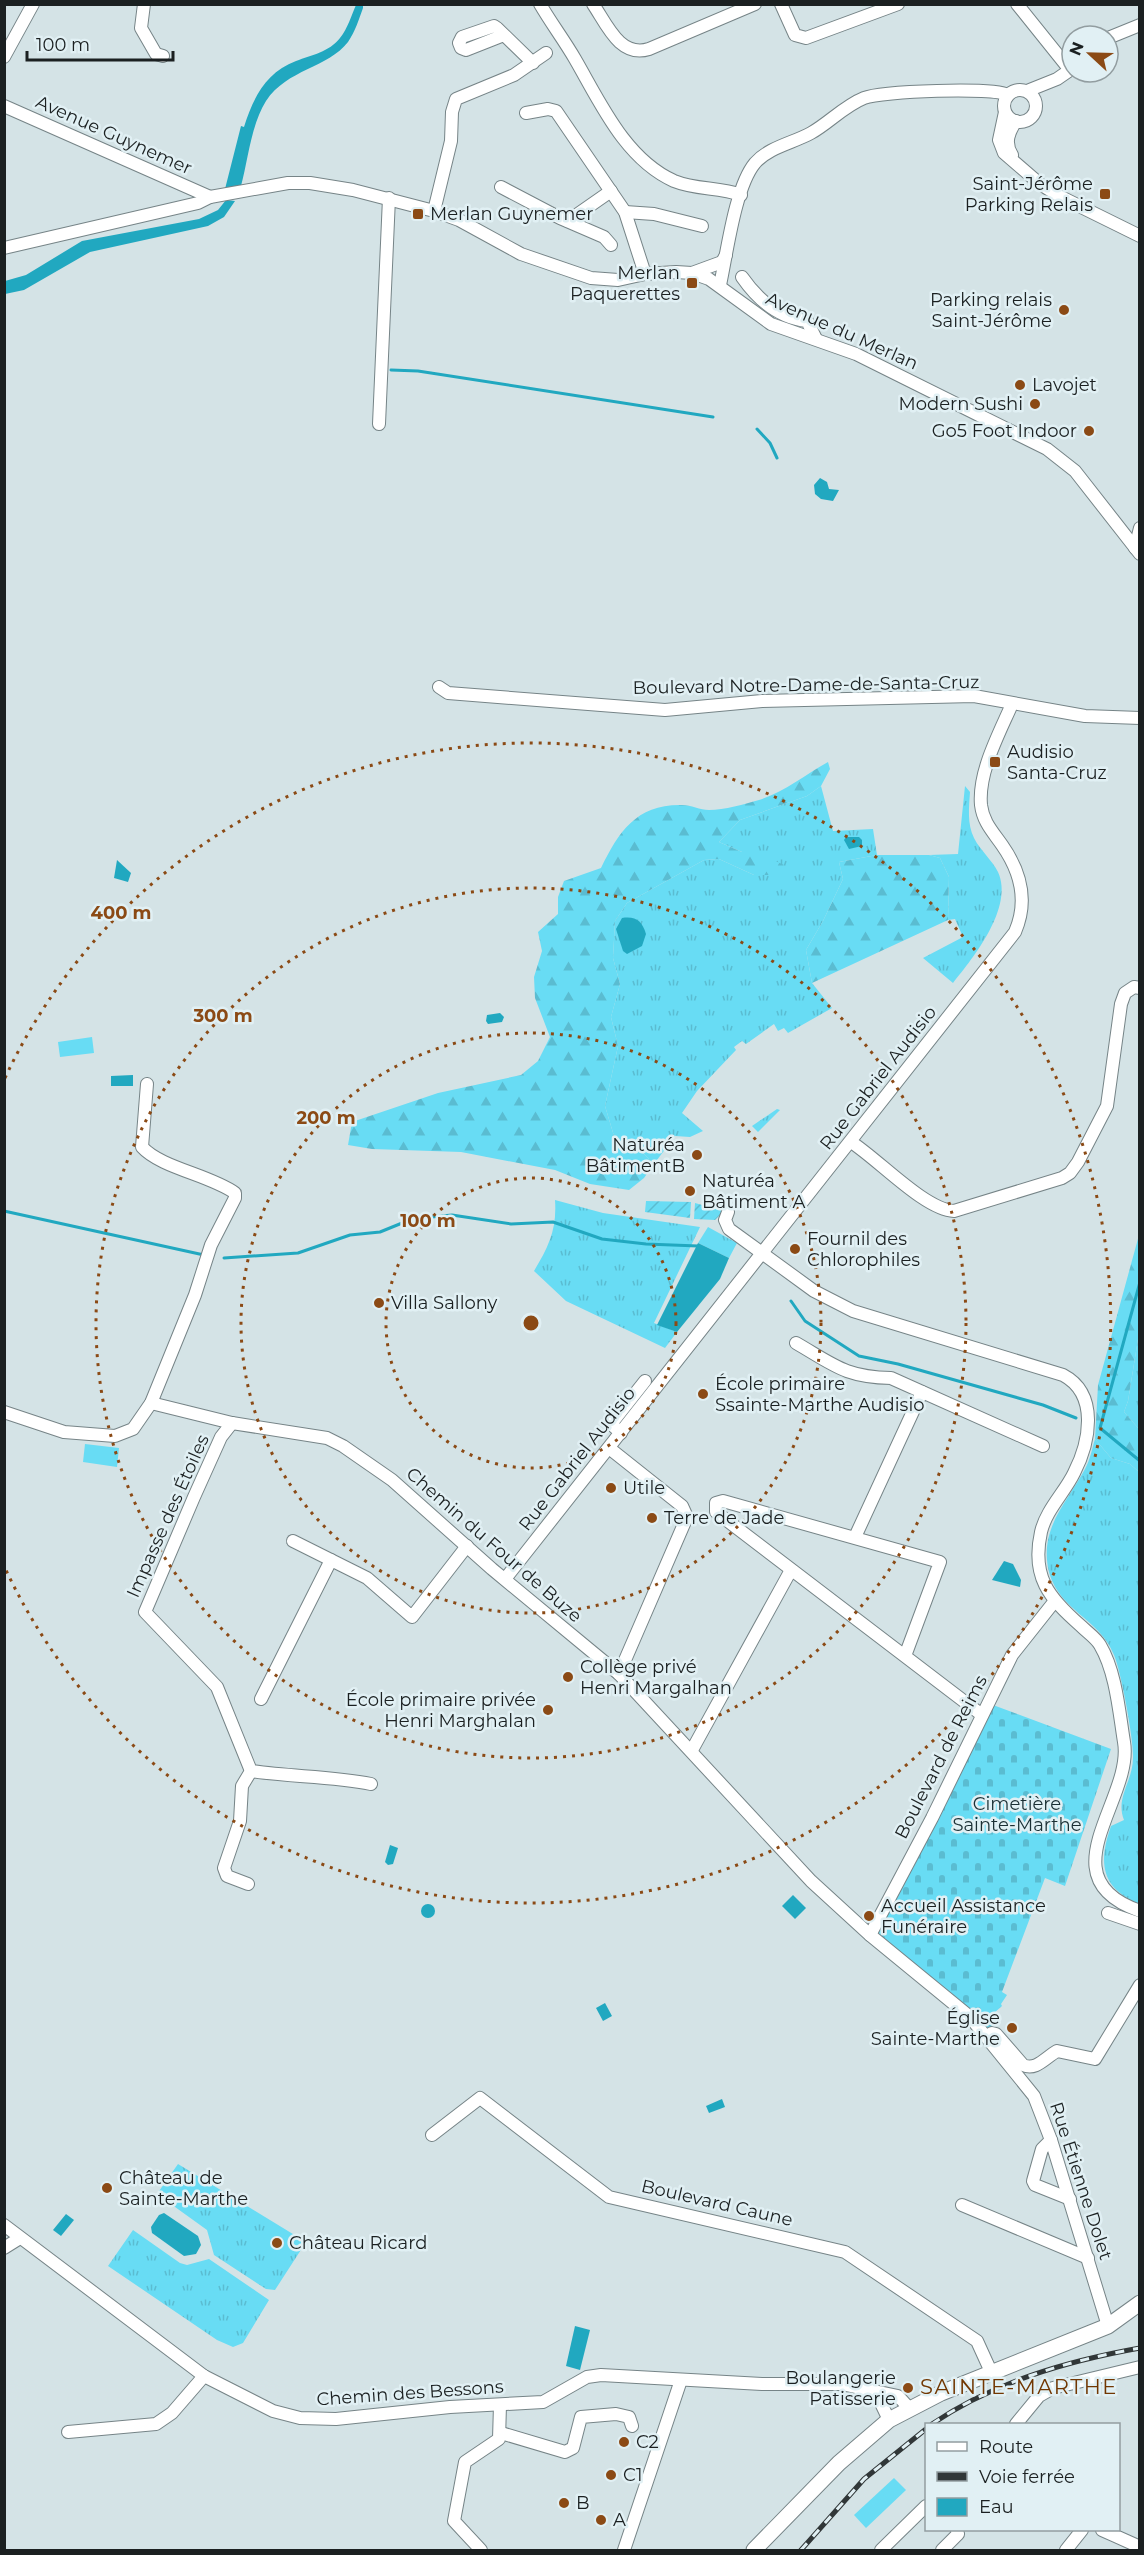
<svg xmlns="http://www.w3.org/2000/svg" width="1144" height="2555" viewBox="0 0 1144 2555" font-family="Montserrat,sans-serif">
<defs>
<pattern id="grass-tufts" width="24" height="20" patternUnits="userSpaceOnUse" patternTransform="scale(1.5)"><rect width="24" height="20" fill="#68dcf4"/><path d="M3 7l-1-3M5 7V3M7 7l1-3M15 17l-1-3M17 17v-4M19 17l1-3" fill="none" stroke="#5abcd1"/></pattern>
<pattern id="forest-firs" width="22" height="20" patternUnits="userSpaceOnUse" patternTransform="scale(1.5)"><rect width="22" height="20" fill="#68dcf4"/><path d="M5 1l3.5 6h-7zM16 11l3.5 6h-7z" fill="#5abcd1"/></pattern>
<pattern id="cemetery-stones" width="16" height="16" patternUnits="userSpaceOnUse" patternTransform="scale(1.5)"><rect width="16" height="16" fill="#68dcf4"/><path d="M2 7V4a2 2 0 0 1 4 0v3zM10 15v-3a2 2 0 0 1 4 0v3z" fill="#5abcd1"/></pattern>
<pattern id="garden-furrows" width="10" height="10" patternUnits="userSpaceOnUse" patternTransform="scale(1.5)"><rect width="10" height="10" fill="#68dcf4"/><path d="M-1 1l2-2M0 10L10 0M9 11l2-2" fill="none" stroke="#5abcd1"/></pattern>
</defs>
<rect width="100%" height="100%" fill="#d4e3e6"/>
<g fill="url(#grass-tufts)">
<path d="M 821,786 L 833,831 L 873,829 L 877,855 L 839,862 L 843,879 L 823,921 L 806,950 L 812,983 L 832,1008 L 788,1033 L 784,1028 L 778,1031 L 774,1024 L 746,1044 L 742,1041 L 734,1047 L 736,1050 L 697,1091 L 682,1113 L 703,1131 L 690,1137 L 675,1136 L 654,1164 L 640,1150 L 614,1136 L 605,1106 L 618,1046 L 611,1017 L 620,984 L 613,958 L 615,921 L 627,903 L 704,860 L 719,859 L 754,875 L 756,852 L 742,852 L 719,842 L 740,820 L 807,796 Z"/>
<path d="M 965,786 L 970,792 C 969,807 967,824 974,838 C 980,850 992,860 998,872 C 1014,907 974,957 953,983 L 923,958 L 963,937 L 955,919 L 948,920 L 949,877 L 940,858 L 929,855 L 958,854 Z"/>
<path d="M 777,1109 L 780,1110 L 758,1132 L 752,1126 Z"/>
<path d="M 555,1200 L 603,1213 L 700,1227 L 654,1323 L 677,1332 L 665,1348 L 566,1301 L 534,1271 C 549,1246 557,1229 555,1200 Z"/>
<path d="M 708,1227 L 737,1243 L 729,1258 L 698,1243 Z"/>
<path d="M 1139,1333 L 1139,1429 L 1124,1412 L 1128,1401 Z"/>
<path d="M 1095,1439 L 1111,1458 L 1130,1464 L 1139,1472 L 1139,1904 C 1101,1888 1098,1863 1111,1826 L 1124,1820 C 1115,1798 1133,1781 1133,1758 C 1134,1741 1121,1671 1114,1655 C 1099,1616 1051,1609 1047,1560 C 1044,1523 1069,1499 1085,1469 C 1090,1460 1092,1449 1095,1439 Z"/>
<path d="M 178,2164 L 306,2242 L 275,2290 L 266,2289 L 214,2255 L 207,2230 L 157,2194 Z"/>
<path d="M 133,2230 L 180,2263 L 187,2265 L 209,2259 L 269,2300 L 243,2343 L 233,2347 L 217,2340 L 108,2266 Z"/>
</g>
<g fill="url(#forest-firs)">
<path d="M 828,762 L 830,769 L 821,786 L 807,796 L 740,820 L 719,842 L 742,852 L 756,852 L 784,865 L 773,875 L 754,875 L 719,859 L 704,860 L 627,903 L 615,921 L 613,958 L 620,984 L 611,1017 L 618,1046 L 605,1106 L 614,1136 L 640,1150 L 654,1164 L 644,1178 L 629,1190 L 590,1184 L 555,1170 L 461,1152 L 372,1149 L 348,1145 L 352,1122 L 438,1093 L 521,1075 L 538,1061 L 550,1037 L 535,998 L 534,977 L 542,951 L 538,932 L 558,914 L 558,897 L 564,881 L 601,868 C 619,831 637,804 682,805 C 691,805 700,810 709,810 C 724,810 745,804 759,800 C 784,792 805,775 828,762 Z"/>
<path d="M 877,855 L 929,855 L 940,858 L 949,877 L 948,920 L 812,983 L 806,950 L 823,921 L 843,879 L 839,862 Z"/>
<path d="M 1139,1235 L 1139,1333 L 1128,1401 L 1124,1412 L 1139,1429 L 1139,1472 L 1130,1464 L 1111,1458 L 1095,1439 L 1098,1385 Z"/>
</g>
<path fill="url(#cemetery-stones)" d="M 993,1705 L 1111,1749 L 1065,1886 L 1045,1878 L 1002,1992 L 1007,1995 L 1001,2004 L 1002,2006 L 994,2013 L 991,2020 L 995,2025 L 987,2031 L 880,1939 L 879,1932 Z"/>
<g fill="url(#garden-furrows)">
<path d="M 646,1201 L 691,1202 L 690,1218 L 645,1212 Z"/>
<path d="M 695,1203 L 724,1211 L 715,1220 L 694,1219 Z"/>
</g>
<g fill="#68dcf4">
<path d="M 92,1037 L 94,1053 L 60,1057 L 58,1042 Z"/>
<path d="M 85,1444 L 119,1448 L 117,1467 L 83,1462 Z"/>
<path d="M 894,2478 L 906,2490 L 866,2528 L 854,2515 Z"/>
</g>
<g fill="#21a8c0">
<path d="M 356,5 L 363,5 L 363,8 C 359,19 355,32 348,42 C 328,68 287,69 266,101 C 251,125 248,160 241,186 L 225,189 L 241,126 L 244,127 C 253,98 266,72 296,61 C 312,55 329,52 340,38 C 348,28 351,16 356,5 Z"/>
<path d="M 226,200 L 235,201 L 224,217 L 208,226 L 90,252 L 24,290 L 5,294 L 5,281 L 26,275 L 82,241 L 199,219 L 218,210 Z"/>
<path d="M 820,478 L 827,482 L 829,489 L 839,490 L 833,501 L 821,499 L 815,494 L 814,485 Z"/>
<path d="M 846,837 L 859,837 L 862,840 L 862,846 L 849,849 L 844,840 Z"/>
<path d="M 117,860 L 131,873 L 128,882 L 114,878 Z"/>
<path d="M 622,918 C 636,916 642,921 646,934 L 642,946 L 627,954 L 623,951 L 616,929 Z"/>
<path d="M 500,1013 L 504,1017 L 502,1022 L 488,1024 L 486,1021 L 487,1015 Z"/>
<path d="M 133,1075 L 133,1086 L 111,1086 L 111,1076 Z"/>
<path d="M 698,1243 L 729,1258 L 720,1279 L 677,1332 L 657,1325 Z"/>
<path d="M 1004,1561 L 1013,1564 L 1021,1580 L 1020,1587 L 992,1580 Z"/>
<path d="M 390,1845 L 398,1848 L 393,1864 L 388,1865 L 385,1862 Z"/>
<path d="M 793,1895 L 806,1908 L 795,1919 L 782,1906 Z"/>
<circle cx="428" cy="1911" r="7"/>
<path d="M 605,2003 L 612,2016 L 603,2021 L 596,2008 Z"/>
<path d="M 722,2099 L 725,2107 L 709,2113 L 706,2106 Z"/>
<path d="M 164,2213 L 198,2236 L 201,2245 L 196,2254 L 184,2256 L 152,2233 L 151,2227 L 159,2215 Z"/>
<path d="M 66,2214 L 74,2220 L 61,2236 L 53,2230 Z"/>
<path d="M 575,2326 L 590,2330 L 580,2370 L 566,2366 Z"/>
</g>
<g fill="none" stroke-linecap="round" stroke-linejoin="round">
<g stroke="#21a8c0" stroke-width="3">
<path d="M 391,370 L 418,371 L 713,417"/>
<path d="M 757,429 L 770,443 L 777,458"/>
<path d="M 4,1211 L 204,1255"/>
<path d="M 224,1258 L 298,1253 L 350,1235 L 380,1232 L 412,1219 L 452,1215 L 511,1224 L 553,1222 L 602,1239 L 646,1244 L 698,1246"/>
<path d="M 1140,1282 L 1100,1428 L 1140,1461"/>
<path d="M 791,1301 L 805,1321 L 859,1356 L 898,1364 L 1043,1405 L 1076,1418"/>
</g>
<defs>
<g id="minor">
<path d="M 144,4 L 141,28 L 156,54 L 163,56"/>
<path d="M 540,4 C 551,23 564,40 575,59 C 600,102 625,159 674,181 C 696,190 719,187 741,195"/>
<path d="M 593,4 C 607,25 620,58 649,49 L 755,4"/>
<path d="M 781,4 L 795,35 L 806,38 L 898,4"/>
<path d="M 1017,4 L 1070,70 L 1057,79 L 1027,91"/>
<path d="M 504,35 L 466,50 L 461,48 L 459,43 L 462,37 L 494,26 L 497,28 L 533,63"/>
<path d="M 1108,38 L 1140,25"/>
<path d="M 4,57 L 33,4"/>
<circle cx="1020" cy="106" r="16"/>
<path d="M 4,106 L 210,197"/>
<path d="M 1005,112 L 999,140 L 1004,153 L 1040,184 L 1061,197 L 1140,236"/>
<path d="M 526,113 L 548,109 L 556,111 L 625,212 L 645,274"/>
<path d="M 1012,155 C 1004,142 1009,132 1016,121"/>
<path d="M 501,187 L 560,218 L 604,237 L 611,245"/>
<path d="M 434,211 L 451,141 L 452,112 L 456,99 L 514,75 L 546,53"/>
<path d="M 625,212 L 654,214 L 702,226"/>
<path d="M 568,221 L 611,191"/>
<path d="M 4,248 L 198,203 L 210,197 L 288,183 L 310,183 L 353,190 L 434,211 L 459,220 L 521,254 L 591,278 L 618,280 L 645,274 L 676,272 L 692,273 L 709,279 L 771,324 L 856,354 L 1047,449 L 1075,471 L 1140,554"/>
<path d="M 692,273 L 722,262 L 726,255"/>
<path d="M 742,277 C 758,300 779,318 807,321 L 816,339"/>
<path d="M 720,285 C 727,253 735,187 755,163 C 769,147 793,143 811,133 C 829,123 844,106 864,98 C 881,91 994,87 1008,95"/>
<path d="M 379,424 L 389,198"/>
<path d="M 1135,548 L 1140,528"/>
<path d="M 439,687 L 448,693 L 665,710 L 762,701 L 974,696 L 1085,716 L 1140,718"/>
<path d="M 851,1142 C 878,1159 925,1210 954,1211 L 1062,1178 L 1070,1173 L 1078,1162 L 1107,1106 L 1121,1004 L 1125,993 L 1134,987 L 1140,988"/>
<path d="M 728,1212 L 725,1220 L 729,1229 L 814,1291 L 853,1311 L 1063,1375 C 1099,1394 1090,1442 1074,1473 C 1065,1492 1046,1510 1041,1532 C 1031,1577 1049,1598 1081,1626 C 1087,1632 1096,1638 1100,1645 C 1116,1672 1119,1711 1124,1742 C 1134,1799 1044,1878 1140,1911"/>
<path d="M 796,1343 C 834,1365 845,1377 891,1378 L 1043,1446"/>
<path d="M 151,1403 L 232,1423 L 327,1438 L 343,1446 L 392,1480 L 492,1569 L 619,1674 L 811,1881 L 870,1935 L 970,2017 L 1034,2096 L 1051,2140 L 1108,2326"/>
<path d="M 4,1412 L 64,1432 L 115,1436 L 133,1429 L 151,1403 L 195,1295 L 211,1245 L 235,1198 L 235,1193 C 210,1175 161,1168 142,1147 L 147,1084"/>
<path d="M 232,1423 L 221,1437 L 194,1497 L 145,1612 L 217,1687 L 251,1771 C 291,1777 332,1776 371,1784"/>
<path d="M 621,1433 L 611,1424 L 645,1381"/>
<path d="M 609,1448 L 682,1506 L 687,1517 L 619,1674"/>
<path d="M 855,1537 L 922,1392"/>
<path d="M 293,1541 L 331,1560"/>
<path d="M 505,1579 L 1015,932 C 1028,902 1021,872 1002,845 C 993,832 983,822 981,805 C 978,772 999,734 1012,704"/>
<path d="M 905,1656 L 940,1562 L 723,1501 L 716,1503 L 716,1512 L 982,1715"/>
<path d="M 261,1699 L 331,1560 L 367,1578 L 412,1617 L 467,1546"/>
<path d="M 692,1750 L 791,1570"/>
<path d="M 248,1884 L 227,1876 L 224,1868 L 240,1821 L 242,1786 L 251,1771"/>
<path d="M 1108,1913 L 1140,1924"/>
<path d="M 870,1935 L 932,1818 L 1012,1655 L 1054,1602"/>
<path d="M 987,2036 L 992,2033 L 996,2034 L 1023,2065 C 1036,2071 1045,2058 1057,2051 L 1095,2059 L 1140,1985"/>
<path d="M 432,2135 L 480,2098 L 609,2197 L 845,2252 L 977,2341 L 992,2374"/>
<path d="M 1051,2140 L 1042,2149 L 1033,2181 L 1035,2185 L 1070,2199"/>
<path d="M 962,2205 L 1088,2258"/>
<path d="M 4,2225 L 204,2376 L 273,2411 L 300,2418 L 336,2419 L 450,2407 L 543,2402 L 587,2377 L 601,2375 L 762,2384 L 841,2384 L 898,2396 L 909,2408"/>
<path d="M 4,2248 L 20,2238"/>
<path d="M 871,2389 L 878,2397 L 889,2420"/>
<path d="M 1016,2424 L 1039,2396 L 1053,2388 L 1140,2367"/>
<path d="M 68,2432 L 156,2424 L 172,2413 L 204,2376"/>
<path d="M 501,2433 L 565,2452 L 573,2448 L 581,2417 L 616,2414 L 629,2417 L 632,2426"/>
<path d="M 1102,2530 L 1140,2547"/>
<path d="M 481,2550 L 454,2521 L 465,2462 L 499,2439 L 500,2405"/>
<path d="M 624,2550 L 681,2380"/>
<path d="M 881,2550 L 926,2506"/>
<path d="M 942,2550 L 958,2534 L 957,2530"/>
<path d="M 1066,2550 L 1082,2530"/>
</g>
<path id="major" d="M 754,2550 L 839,2463 L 889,2420 L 941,2393 L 1108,2326 L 1140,2303"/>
</defs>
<use href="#minor" stroke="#768487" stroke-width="14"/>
<use href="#major" stroke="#768487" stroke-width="17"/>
<use href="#minor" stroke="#fff" stroke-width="12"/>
<use href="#major" stroke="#fff" stroke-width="15"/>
<defs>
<g id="rail">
<path d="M 932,2424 C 994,2382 1067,2361 1140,2348"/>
<path d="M 801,2550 L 864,2479 L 926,2429"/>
</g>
</defs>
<use href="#rail" stroke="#313738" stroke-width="5"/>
<use href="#rail" stroke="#e1f0f4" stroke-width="3" stroke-dasharray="9" stroke-linecap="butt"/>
</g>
<g fill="none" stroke="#8b4a15" stroke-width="3" stroke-dasharray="3 6">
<circle cx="531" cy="1323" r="145"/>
<circle cx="531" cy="1323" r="290"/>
<circle cx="531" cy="1323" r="435"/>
<path d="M5 1078A580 580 0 1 1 5 1568"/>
</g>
<g fill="#8b4a15" stroke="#e1f0f4" stroke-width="2">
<rect x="1099" y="188" width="12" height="12" rx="3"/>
<rect x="412" y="208" width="12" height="12" rx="3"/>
<rect x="686" y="277" width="12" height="12" rx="3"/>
<circle cx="1064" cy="310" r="6"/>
<circle cx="1020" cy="385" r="6"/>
<circle cx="1035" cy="404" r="6"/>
<circle cx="1089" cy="431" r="6"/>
<rect x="989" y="756" width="12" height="12" rx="3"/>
<circle cx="697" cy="1155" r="6"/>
<circle cx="690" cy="1191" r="6"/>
<circle cx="795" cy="1249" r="6"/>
<circle cx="379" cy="1303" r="6"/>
<circle cx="703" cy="1394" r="6"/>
<circle cx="611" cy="1488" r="6"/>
<circle cx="652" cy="1518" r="6"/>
<circle cx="568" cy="1677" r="6"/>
<circle cx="548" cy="1710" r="6"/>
<circle cx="869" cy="1916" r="6"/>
<circle cx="1012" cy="2028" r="6"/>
<circle cx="107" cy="2188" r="6"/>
<circle cx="277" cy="2243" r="6"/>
<circle cx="908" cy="2388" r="6"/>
<circle cx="624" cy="2442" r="6"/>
<circle cx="611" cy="2475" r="6"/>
<circle cx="564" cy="2503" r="6"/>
<circle cx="601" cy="2520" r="6"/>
</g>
<g text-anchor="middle" stroke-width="5" stroke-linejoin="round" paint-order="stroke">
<g font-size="18" fill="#1b2021" stroke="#e1f0f4">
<text transform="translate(114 135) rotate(24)" y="6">Avenue Guynemer</text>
<text transform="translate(842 331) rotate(24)" y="6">Avenue du Merlan</text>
<text transform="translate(806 685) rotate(-1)" y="6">Boulevard Notre-Dame-de-Santa-Cruz</text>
<text transform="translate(878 1078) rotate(-52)" y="6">Rue Gabriel Audisio</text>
<text transform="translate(577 1459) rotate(-52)" y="6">Rue Gabriel Audisio</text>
<text transform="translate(168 1516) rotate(-66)" y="6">Impasse des Étoiles</text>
<text transform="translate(494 1545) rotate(41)" y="6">Chemin du Four de Buze</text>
<text transform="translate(941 1757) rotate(-63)" y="6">Boulevard de Reims</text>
<text transform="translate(1081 2181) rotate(72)" y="6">Rue Étienne Dolet</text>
<text transform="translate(717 2203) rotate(13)" y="6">Boulevard Caune</text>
<text transform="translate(410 2393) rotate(-4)" y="6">Chemin des Bessons</text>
</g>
<g font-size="18" fill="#1b2021" stroke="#e1f0f4" text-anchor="start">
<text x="1093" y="190" text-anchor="end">Saint-Jérôme<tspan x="1093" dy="21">Parking Relais</tspan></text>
<text x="430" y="220">Merlan Guynemer</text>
<text x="680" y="279" text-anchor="end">Merlan<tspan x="680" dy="21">Paquerettes</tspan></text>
<text x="1052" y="306" text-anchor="end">Parking relais<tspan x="1052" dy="21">Saint-Jérôme</tspan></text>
<text x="1032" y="391">Lavojet</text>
<text x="1023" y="410" text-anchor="end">Modern Sushi</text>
<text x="1077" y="437" text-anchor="end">Go5 Foot Indoor</text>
<text x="1007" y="758">Audisio<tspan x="1007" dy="21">Santa-Cruz</tspan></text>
<text x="685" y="1151" text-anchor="end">Naturéa<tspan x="685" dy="21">BâtimentB</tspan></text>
<text x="702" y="1187">Naturéa<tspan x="702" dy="21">Bâtiment A</tspan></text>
<text x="807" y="1245">Fournil des<tspan x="807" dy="21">Chlorophiles</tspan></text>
<text x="391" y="1309">Villa Sallony</text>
<text x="715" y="1390">École primaire<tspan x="715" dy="21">Ssainte-Marthe Audisio</tspan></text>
<text x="623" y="1494">Utile</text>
<text x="664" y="1524">Terre de Jade</text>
<text x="580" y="1673">Collège privé<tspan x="580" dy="21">Henri Margalhan</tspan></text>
<text x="536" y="1706" text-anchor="end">École primaire privée<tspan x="536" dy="21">Henri Marghalan</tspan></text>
<text x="881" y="1912">Accueil Assistance<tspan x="881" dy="21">Funéraire</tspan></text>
<text x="1000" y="2024" text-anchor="end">Église<tspan x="1000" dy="21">Sainte-Marthe</tspan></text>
<text x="119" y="2184">Château de<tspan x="119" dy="21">Sainte-Marthe</tspan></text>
<text x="289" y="2249">Château Ricard</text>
<text x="896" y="2384" text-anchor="end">Boulangerie<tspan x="896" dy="21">Patisserie</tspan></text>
<text x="636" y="2448">C2</text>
<text x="623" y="2481">C1</text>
<text x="576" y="2509">B</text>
<text x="613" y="2526">A</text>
</g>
<g font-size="18" fill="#1a2f34" stroke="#e1f0f4">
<text x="1017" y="1810">Cimetière<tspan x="1017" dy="21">Sainte-Marthe</tspan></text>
</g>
<g font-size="21" letter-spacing="1.5" fill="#713702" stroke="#e1f0f4">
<text x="1019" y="2394">SAINTE-MARTHE</text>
</g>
</g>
<circle cx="531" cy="1323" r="9" fill="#8b4a15" stroke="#e1f0f4" stroke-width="3"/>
<g font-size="18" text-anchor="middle" font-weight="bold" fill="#8b4a15" stroke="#e1f0f4" stroke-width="5" stroke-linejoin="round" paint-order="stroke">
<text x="121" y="919">400 m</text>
<text x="223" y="1022">300 m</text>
<text x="326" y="1124">200 m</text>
<text x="428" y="1227">100 m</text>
</g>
<rect width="1144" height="2555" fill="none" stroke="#1b2021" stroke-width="12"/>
<rect x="925" y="2423" width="195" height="108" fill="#e1f0f4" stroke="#929da0" stroke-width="1.5"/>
<rect x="937" y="2442" width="30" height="9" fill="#ffffff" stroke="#929da0" stroke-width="1.5"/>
<text x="979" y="2453" font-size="18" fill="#1b2021">Route</text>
<rect x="937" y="2472" width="30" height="9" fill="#313738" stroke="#929da0" stroke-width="1.5"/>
<text x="979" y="2483" font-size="18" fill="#1b2021">Voie ferrée</text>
<rect x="937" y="2498" width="30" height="18" fill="#21a8c0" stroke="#929da0" stroke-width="1.5"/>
<text x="979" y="2513" font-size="18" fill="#1b2021">Eau</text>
<g transform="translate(1090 54) rotate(292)"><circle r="28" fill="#e1f0f4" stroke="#929da0" stroke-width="1.5"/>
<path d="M0-4.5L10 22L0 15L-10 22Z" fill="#8b4a15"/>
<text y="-9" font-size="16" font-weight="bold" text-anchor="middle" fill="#1b2021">N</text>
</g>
<path d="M27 51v9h146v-9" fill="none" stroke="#1b2021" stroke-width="3"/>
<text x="36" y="51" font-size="18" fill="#1b2021" stroke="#e1f0f4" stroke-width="4.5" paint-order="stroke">100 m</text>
</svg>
